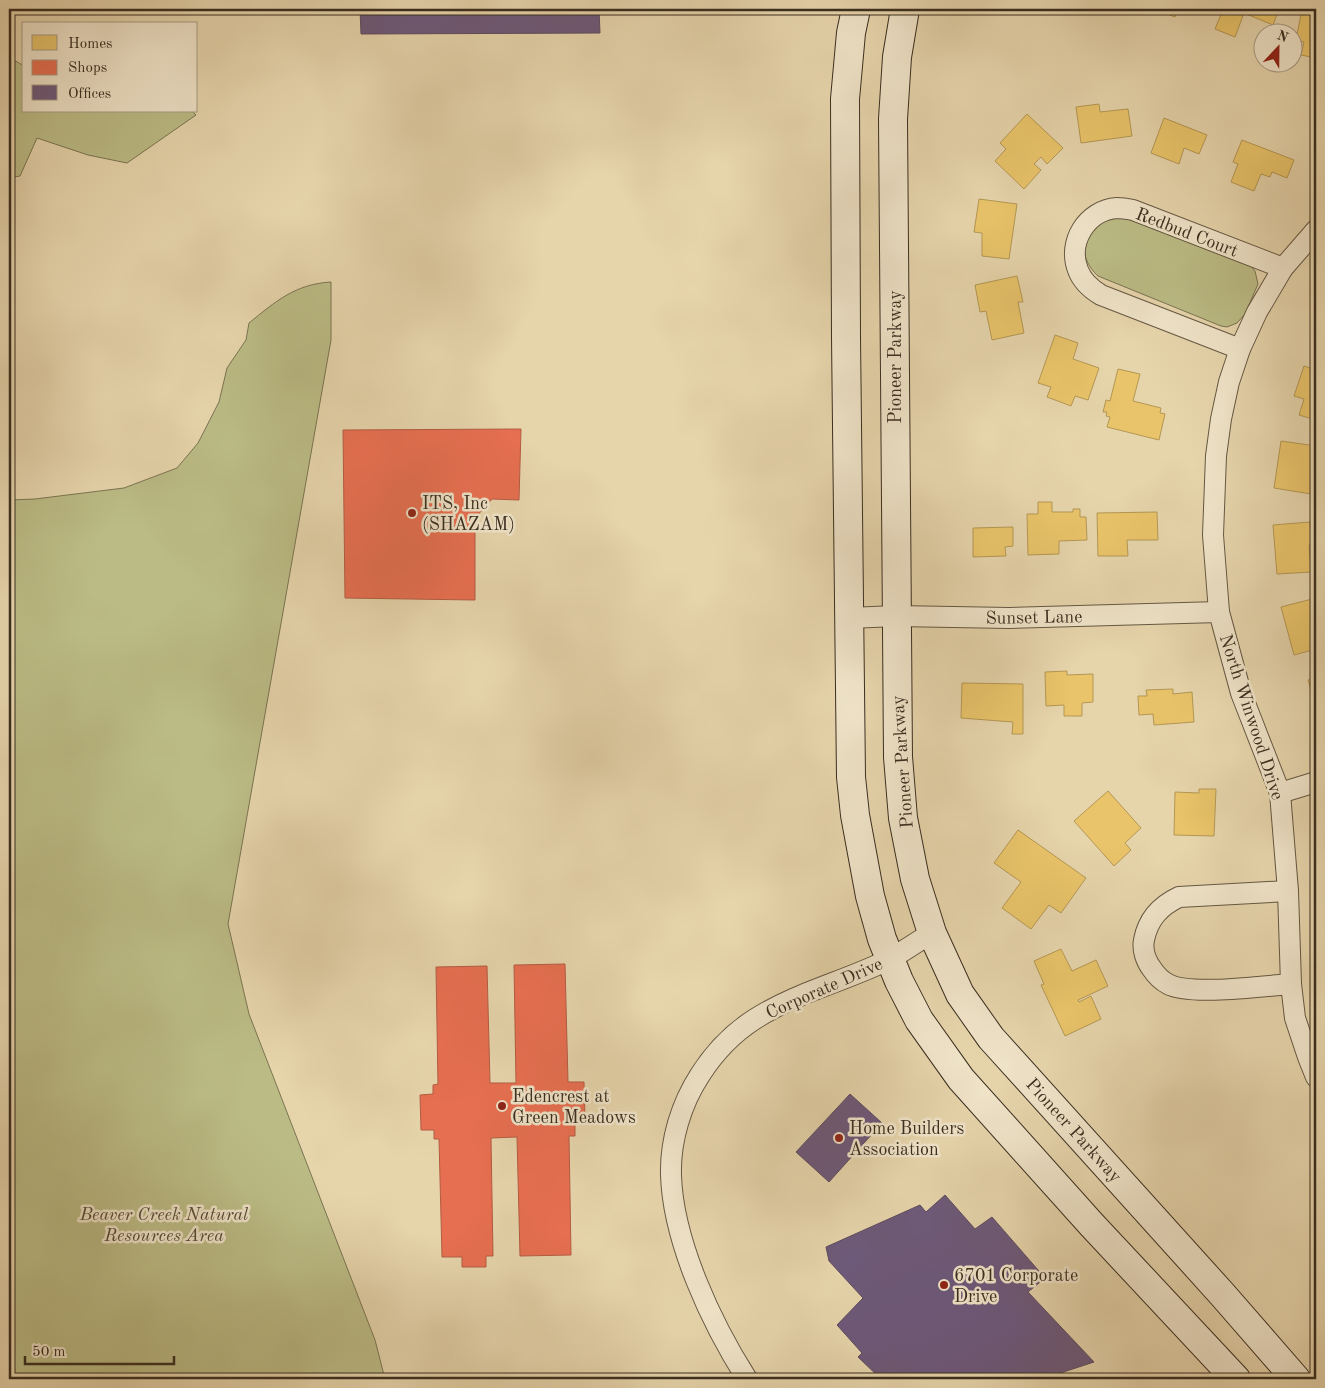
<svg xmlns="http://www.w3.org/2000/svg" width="1325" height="1388" viewBox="0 0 1325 1388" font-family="'Old Standard TT',serif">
<rect width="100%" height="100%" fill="#e6d4ab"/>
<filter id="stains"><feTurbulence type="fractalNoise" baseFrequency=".004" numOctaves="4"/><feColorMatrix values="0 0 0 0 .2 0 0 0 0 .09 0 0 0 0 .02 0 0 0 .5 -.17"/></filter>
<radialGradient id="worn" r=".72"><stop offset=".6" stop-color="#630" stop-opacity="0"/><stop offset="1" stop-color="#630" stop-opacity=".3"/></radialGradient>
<g fill="#bbbb85" stroke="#7a7452">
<path d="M 9,57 L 24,66 L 24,111 L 192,111 L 196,115 L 127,163 L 88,155 L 37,138 L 20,176 L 9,178 Z"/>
<path d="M 1124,217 L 1251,266 L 1255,271 L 1258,284 L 1245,314 L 1237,323 L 1227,327 L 1221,326 L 1098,276 C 1089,268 1081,254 1086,241 C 1089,234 1096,227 1100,221 Z"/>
<path d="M 331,282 L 331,340 L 228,924 L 249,1014 L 375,1340 L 385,1379 L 9,1379 L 9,500 L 35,499 L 124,488 L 177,468 L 198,443 L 219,402 L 227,368 L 246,340 L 249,323 C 275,302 295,284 331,282 Z"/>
</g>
<g fill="#e9c46a" stroke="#b49754">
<path d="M 1154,9 L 1178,9 L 1175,17 Z"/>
<path d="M 1213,9 L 1279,9 L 1273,25 L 1244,13 L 1235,37 L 1215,29 L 1222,12 Z"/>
<path d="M 1302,9 L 1316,11 L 1316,58 L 1301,55 L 1304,42 L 1296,40 Z"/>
<path d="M 1099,104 L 1100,112 L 1128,109 L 1132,136 L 1081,143 L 1076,107 Z"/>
<path d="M 1027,114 L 1063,148 L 1047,164 L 1041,157 L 1034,164 L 1041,170 L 1024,189 L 995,161 L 1006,149 L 1000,143 Z"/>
<path d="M 1164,118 L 1207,135 L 1199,154 L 1184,148 L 1179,164 L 1151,153 Z"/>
<path d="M 1242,140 L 1294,160 L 1287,178 L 1272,172 L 1270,177 L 1261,174 L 1254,191 L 1231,182 L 1238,164 L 1233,162 Z"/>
<path d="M 979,199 L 1017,204 L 1009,259 L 982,256 L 982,233 L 974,232 Z"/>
<path d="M 1017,276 L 1023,302 L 1018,302 L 1024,333 L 992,340 L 986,311 L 980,312 L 975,285 Z"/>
<path d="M 1055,335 L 1078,343 L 1073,359 L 1099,368 L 1088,400 L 1075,396 L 1071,406 L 1047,397 L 1051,387 L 1038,383 Z"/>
<path d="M 1304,366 L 1316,370 L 1316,420 L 1299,415 L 1304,399 L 1294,396 Z"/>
<path d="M 1118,369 L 1140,374 L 1133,401 L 1161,408 L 1160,413 L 1165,414 L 1159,440 L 1107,427 L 1110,417 L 1106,416 L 1107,412 L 1103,412 L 1106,400 L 1110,401 Z"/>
<path d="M 1281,441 L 1316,446 L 1311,494 L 1274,488 Z"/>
<path d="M 1038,502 L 1052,502 L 1052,512 L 1073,512 L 1073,509 L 1080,509 L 1080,517 L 1086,517 L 1087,540 L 1059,541 L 1059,554 L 1028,555 L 1027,514 L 1038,514 Z"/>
<path d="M 1157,512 L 1158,540 L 1127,540 L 1128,556 L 1098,556 L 1097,513 Z"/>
<path d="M 1310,522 L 1312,545 L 1309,545 L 1311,572 L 1277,574 L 1273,525 Z"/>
<path d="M 1013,527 L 1013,546 L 1005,547 L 1006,556 L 973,557 L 973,528 Z"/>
<path d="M 1316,598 L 1316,649 L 1294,655 L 1281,607 Z"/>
<path d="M 1067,671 L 1067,675 L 1093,674 L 1093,702 L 1082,703 L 1082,716 L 1064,716 L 1064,705 L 1046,706 L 1045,672 Z"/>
<path d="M 1316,677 L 1316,707 L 1308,680 Z"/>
<path d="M 962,683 L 1023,684 L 1023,734 L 1012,734 L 1013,722 L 961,718 Z"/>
<path d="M 1173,689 L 1173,694 L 1192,692 L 1194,722 L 1154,725 L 1153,714 L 1139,715 L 1138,696 L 1147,696 L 1146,690 Z"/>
<path d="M 1199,789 L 1216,789 L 1214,836 L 1174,835 L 1175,792 L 1199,793 Z"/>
<path d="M 1108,791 L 1141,828 L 1125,843 L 1131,850 L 1114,866 L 1074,821 Z"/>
<path d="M 1018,830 L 1086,878 L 1061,913 L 1049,905 L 1031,929 L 1002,908 L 1021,882 L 994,863 Z"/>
<path d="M 1061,949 L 1072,971 L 1096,960 L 1108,986 L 1078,1000 L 1079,1002 L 1091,996 L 1101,1019 L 1065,1036 L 1041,985 L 1044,984 L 1034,961 Z"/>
</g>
<g fill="#e76f51" stroke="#b35c42">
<path d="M 521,429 L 519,500 L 492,499 L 475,518 L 475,600 L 345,598 L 343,430 Z"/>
<path d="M 565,964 L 568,1082 L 584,1082 L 585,1118 L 575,1118 L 575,1136 L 569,1136 L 571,1255 L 520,1256 L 517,1137 L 491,1138 L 493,1256 L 486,1256 L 486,1267 L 462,1267 L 462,1257 L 442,1257 L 439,1139 L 434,1139 L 434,1130 L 421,1130 L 420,1095 L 433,1094 L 433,1085 L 438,1084 L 436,967 L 487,966 L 490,1083 L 516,1083 L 514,965 Z"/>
</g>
<g fill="#6d597a" stroke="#5e4c5f">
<path d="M 360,9 L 599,9 L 600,33 L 361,34 Z"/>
<path d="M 850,1094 L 882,1123 L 829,1182 L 796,1152 Z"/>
<path d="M 945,1195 L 975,1229 L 992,1217 L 1045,1278 L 1028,1292 L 1094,1362 L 1042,1379 L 881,1379 L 858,1357 L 862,1353 L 837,1325 L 863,1298 L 829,1261 L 826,1247 L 920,1205 L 926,1212 Z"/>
</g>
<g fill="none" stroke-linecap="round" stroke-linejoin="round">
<defs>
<g id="street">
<path d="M 1316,230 L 1283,268 L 1257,312 L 1240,349 L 1229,382 L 1221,419 L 1216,456 L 1213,535 L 1219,612 L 1241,693 L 1280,793 L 1288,891 L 1291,984 L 1295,1018 L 1308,1057 L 1316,1077"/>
<path d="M 1240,349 L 1101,295 C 1091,289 1082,281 1078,270 C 1067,242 1087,210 1117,208 C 1122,208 1128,209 1133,210 L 1283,268"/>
<path d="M 849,618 L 896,616 L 1009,618 L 1219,612"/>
<path d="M 1280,793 L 1316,782"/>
<path d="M 1288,891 L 1179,897 C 1160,906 1148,919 1144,940 C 1142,950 1146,961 1152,969 C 1156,975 1162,981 1168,984 C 1189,996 1264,986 1291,984"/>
<path d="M 747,1379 C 712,1324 673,1242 671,1175 C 670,1141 681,1104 700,1075 C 714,1053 733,1033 755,1019 C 797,992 846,981 890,959 C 904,951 918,941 932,933"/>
</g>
<g id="secondary">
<path d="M 856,9 L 851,33 L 845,99 L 846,337 L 851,777 L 855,815 L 870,896 L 882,939 L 899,981 L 919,1020 L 961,1079 L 1092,1225 L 1236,1379"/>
<path d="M 905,9 L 897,57 L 893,119 L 898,757 L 903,818 L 915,879 L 932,933 L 960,994 L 991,1038 L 1222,1294 L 1296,1379"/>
</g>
</defs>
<use href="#street" stroke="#655843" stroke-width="22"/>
<use href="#secondary" stroke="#3a2e20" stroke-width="30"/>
<use href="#street" stroke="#efe3c8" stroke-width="20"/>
<use href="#secondary" stroke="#efe3c8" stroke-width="28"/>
</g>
<g fill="#8f2418" stroke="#efe3c8" stroke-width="2">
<circle cx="412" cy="513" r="5"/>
<circle cx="502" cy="1106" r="5"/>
<circle cx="839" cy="1138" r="5"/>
<circle cx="944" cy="1285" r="5"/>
</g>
<g text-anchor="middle" stroke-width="5" stroke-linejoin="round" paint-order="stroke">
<g font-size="18" fill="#3a2e20" stroke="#efe3c8">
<text transform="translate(1187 232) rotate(21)" y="6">Redbud Court</text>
<text transform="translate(895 357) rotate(-90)" y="6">Pioneer Parkway</text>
<text transform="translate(1034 617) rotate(-1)" y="6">Sunset Lane</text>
<text transform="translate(1252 717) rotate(72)" y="6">North Winwood Drive</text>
<text transform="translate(902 762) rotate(-94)" y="6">Pioneer Parkway</text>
<text transform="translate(824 988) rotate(-24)" y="6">Corporate Drive</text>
<text transform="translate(1074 1130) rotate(48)" y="6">Pioneer Parkway</text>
</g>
<g font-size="18" fill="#3a2e20" stroke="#efe3c8" text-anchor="start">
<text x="422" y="509">ITS, Inc<tspan x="422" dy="21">(SHAZAM)</tspan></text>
<text x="512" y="1102">Edencrest at<tspan x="512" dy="21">Green Meadows</tspan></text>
<text x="849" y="1134">Home Builders<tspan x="849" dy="21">Association</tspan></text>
<text x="954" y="1281">6701 Corporate<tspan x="954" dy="21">Drive</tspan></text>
</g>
<g font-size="18" font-style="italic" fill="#544a34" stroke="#efe3c8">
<text x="164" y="1220">Beaver Creek Natural<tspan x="164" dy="21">Resources Area</tspan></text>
</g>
</g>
<rect width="1325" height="1388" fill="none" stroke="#e6d4ab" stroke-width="30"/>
<rect x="10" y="10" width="1305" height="1368" fill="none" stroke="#3a2e20" stroke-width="2.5"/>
<rect x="15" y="15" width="1295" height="1358" fill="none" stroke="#3a2e20"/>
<rect x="22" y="22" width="175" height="90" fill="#efe3c8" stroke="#a79b85"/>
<rect x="32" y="35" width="25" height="15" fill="#e9c46a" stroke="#a79b85"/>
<text x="68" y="48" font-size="15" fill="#3a2e20">Homes</text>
<rect x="32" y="60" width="25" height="15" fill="#e76f51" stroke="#a79b85"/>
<text x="68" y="72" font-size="15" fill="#3a2e20">Shops</text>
<rect x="32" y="85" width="25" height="15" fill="#6d597a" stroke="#a79b85"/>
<text x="68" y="98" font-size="15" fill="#3a2e20">Offices</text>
<g transform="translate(1278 48) rotate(22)"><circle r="24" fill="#efe3c8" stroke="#a79b85"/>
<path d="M0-4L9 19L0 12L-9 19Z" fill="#8f2418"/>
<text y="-8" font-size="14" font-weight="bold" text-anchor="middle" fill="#3a2e20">N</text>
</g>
<path d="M25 1356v8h149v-8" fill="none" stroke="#3a2e20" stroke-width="2.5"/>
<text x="32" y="1356" font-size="15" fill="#3a2e20" stroke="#efe3c8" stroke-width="4" paint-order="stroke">50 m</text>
<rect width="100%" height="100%" filter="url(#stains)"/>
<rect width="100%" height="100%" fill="url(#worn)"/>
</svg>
